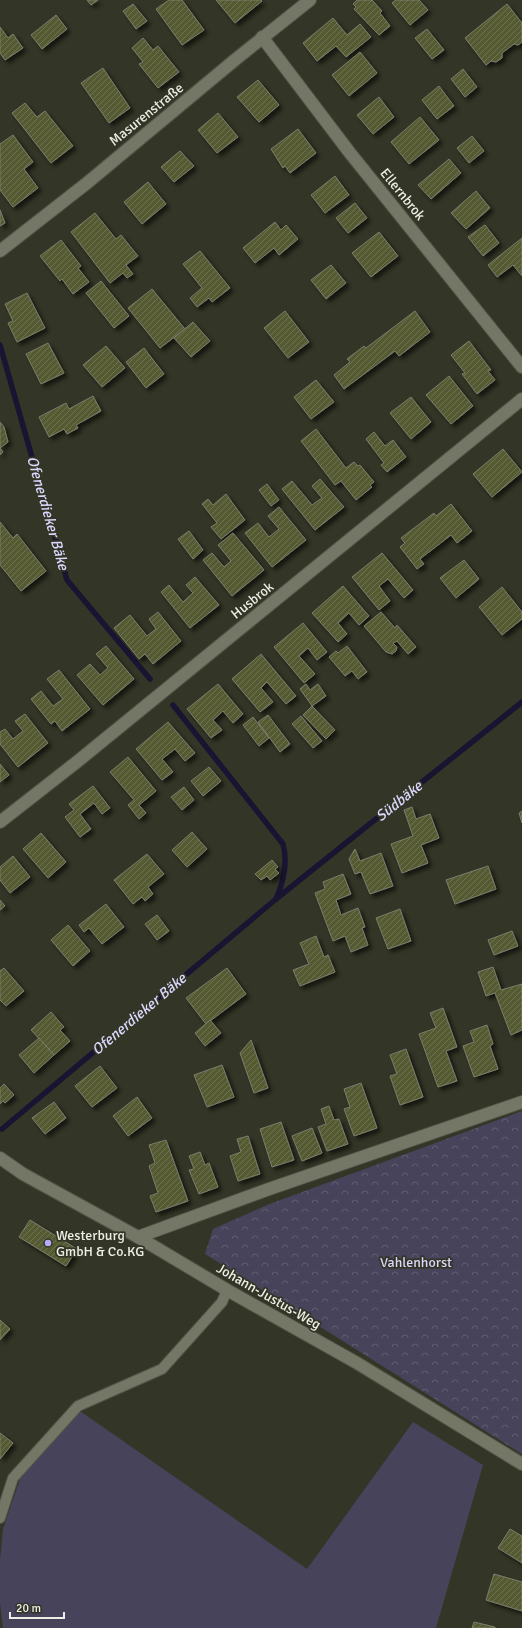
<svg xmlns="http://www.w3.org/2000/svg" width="522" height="1628" viewBox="0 0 522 1628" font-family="Signika,sans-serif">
<defs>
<pattern id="forest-crowns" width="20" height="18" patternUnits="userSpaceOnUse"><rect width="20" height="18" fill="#46435b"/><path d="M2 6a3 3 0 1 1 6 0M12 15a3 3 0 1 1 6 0" fill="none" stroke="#615e72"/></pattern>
<pattern id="building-hatch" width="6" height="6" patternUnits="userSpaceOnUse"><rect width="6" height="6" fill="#555a33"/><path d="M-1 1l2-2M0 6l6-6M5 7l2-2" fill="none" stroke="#6e7250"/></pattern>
<filter id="shadow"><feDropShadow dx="3.5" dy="3.5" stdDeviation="2" flood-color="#0009"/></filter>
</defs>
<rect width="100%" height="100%" fill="#333626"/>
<path fill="#46435b" d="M 80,1411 L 307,1569 L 413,1422 L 483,1465 L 436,1628 L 3,1628 L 0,1603 L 0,1560 L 3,1529 L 23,1470 Z"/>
<path fill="url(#forest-crowns)" d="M 522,1111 L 522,1454 L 205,1254 L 213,1229 L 267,1205 Z"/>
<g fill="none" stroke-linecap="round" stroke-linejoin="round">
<g stroke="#191432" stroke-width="5.5">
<path d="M 0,345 L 67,580 L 150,679"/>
<path d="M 173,705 L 283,844 C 288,863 284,881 276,899"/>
<path d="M 2,1129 L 276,899 L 522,702"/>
</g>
</g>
<g fill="url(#building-hatch)" stroke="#7b7e6d" filter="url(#shadow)">
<path d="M 87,0 L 98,0 L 91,5 Z"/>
<path d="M 169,0 L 182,0 L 204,30 L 182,45 L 156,9 Z"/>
<path d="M 216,0 L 261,0 L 262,1 L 235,23 Z"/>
<path d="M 357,0 L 372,0 L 382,11 L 380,13 L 390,26 L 379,35 L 354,9 L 356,7 L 353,4 Z"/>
<path d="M 396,0 L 419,0 L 428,10 L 410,25 L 392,3 Z"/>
<path d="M 133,4 L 147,21 L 136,29 L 123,11 Z"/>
<path d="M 507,4 L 522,23 L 522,42 L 518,45 L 514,44 L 502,53 L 502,58 L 496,62 L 491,61 L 486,65 L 465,38 Z"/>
<path d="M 56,15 L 67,29 L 42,49 L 31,35 Z"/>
<path d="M 333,18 L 347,35 L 360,24 L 371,37 L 346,57 L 336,46 L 317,61 L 303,43 Z"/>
<path d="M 0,27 L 8,38 L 13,34 L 23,48 L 5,60 L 0,53 Z"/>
<path d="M 427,29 L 444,50 L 432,59 L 415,38 Z"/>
<path d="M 143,38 L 153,50 L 158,46 L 179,72 L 158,88 L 139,64 L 143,62 L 132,48 Z"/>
<path d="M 360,52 L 377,73 L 349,96 L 332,75 Z"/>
<path d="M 103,68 L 130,108 L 109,123 L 81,83 Z"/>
<path d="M 463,69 L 477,87 L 465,97 L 451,79 Z"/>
<path d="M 258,80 L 279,105 L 259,122 L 237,97 Z"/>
<path d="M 439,86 L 454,106 L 437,119 L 422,100 Z"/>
<path d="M 379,97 L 394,117 L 373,134 L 357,115 Z"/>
<path d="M 25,103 L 37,117 L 45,111 L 73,146 L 51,163 L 12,113 Z"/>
<path d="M 218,113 L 238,137 L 217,153 L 198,130 Z"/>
<path d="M 420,117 L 439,140 L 409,164 L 391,142 Z"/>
<path d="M 298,129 L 316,153 L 290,173 L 285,166 L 283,168 L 271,149 Z"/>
<path d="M 13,135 L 33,162 L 24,169 L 38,188 L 13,207 L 0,190 L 0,144 Z"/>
<path d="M 472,136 L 484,151 L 469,163 L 457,148 Z"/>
<path d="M 180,151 L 194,166 L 174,182 L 161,167 Z"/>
<path d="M 449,159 L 461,173 L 431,199 L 418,185 Z"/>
<path d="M 335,176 L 349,195 L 325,213 L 311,195 Z"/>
<path d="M 148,182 L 166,204 L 142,224 L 124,202 Z"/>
<path d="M 476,191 L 490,208 L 466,229 L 451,213 Z"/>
<path d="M 355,203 L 367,218 L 348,233 L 336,218 Z"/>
<path d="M 0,210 L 5,223 L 0,226 Z"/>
<path d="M 95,213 L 116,239 L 121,235 L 138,256 L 126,265 L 133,274 L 127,278 L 123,273 L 110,283 L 71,232 Z"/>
<path d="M 275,222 L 281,230 L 286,225 L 298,239 L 279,255 L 274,248 L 255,263 L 243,248 Z"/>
<path d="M 485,225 L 499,243 L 483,256 L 468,237 Z"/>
<path d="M 379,232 L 398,256 L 371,277 L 352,253 Z"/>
<path d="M 522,238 L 522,276 L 513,265 L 497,277 L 488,265 Z"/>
<path d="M 61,240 L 81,266 L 78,268 L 89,282 L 73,294 L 62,279 L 60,281 L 40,256 Z"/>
<path d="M 200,251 L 230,288 L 212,302 L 209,298 L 197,307 L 190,298 L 202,288 L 183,264 Z"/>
<path d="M 331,265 L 346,283 L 326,299 L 311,280 Z"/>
<path d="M 101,281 L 129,316 L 114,328 L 86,293 Z"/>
<path d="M 152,289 L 185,329 L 160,348 L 128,308 Z"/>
<path d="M 27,293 L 45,328 L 17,342 L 8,323 L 13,321 L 5,304 Z"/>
<path d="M 285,311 L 309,342 L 288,358 L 264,328 Z"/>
<path d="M 415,311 L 430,332 L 399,356 L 395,351 L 344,389 L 334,375 L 350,362 L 347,359 L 364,346 L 366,348 Z"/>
<path d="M 193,322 L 210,341 L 191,357 L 174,338 Z"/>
<path d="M 469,341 L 491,370 L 488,371 L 495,380 L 477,394 L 462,374 L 465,373 L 451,355 Z"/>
<path d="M 48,343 L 64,373 L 41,384 L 26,354 Z"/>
<path d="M 106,346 L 125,368 L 102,387 L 83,365 Z"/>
<path d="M 144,348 L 164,374 L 146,388 L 126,362 Z"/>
<path d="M 449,376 L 473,406 L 451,424 L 426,395 Z"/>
<path d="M 316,380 L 334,402 L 311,419 L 294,397 Z"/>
<path d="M 93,396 L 101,411 L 76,425 L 78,428 L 67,434 L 64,429 L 49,437 L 39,417 L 66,403 L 69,409 Z"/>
<path d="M 411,397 L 431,422 L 411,439 L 390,413 Z"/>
<path d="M 0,422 L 4,427 L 8,442 L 0,448 L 3,452 L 0,455 Z"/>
<path d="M 316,429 L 346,468 L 354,462 L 358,466 L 360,465 L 374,482 L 370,485 L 372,487 L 356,500 L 341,481 L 335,485 L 301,441 Z"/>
<path d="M 374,432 L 385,446 L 393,440 L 406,457 L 387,472 L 381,465 L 384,463 L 366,439 Z"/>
<path d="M 503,449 L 522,472 L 492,497 L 473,474 Z"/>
<path d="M 320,479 L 344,507 L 315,530 L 282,489 L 292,481 L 312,505 L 322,498 L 312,486 Z"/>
<path d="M 267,484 L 279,500 L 271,506 L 259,490 Z"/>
<path d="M 226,494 L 245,520 L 221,539 L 211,527 L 217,523 L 202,504 L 208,499 L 213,505 Z"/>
<path d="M 451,504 L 472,531 L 457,543 L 451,535 L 420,559 L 424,564 L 417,569 L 400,547 L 405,543 L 401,538 L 434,513 L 436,516 Z"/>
<path d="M 279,507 L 306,540 L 272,567 L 245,533 L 258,523 L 269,537 L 279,529 L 268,516 Z"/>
<path d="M 0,522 L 13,538 L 17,534 L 46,571 L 21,591 L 0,565 Z"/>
<path d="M 189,531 L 203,550 L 193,559 L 178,539 Z"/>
<path d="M 233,533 L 264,570 L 232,596 L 203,560 L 212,553 L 224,567 L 231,561 L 218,545 Z"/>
<path d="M 382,553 L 413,590 L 404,598 L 388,579 L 379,586 L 390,601 L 379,610 L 352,577 Z"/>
<path d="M 464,560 L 479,579 L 456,598 L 440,578 Z"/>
<path d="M 195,577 L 219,605 L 190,628 L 161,592 L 169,585 L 183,602 L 193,593 L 186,585 Z"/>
<path d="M 343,586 L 369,616 L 359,625 L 349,613 L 338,623 L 347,634 L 338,642 L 312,613 Z"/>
<path d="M 502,587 L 522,612 L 522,619 L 502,635 L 479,607 Z"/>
<path d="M 158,612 L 181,641 L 153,664 L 145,654 L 139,659 L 114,628 L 130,615 L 147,636 L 156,629 L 149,619 Z"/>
<path d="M 381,612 L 395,628 L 397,625 L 416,647 L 408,654 L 397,641 L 393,643 L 397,647 L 396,651 L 392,654 L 386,652 L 364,626 Z"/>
<path d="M 303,623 L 327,652 L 317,660 L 308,648 L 299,656 L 315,674 L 304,683 L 274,647 Z"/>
<path d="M 106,646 L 134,679 L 103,705 L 77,675 L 90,664 L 100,675 L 108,668 L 96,654 Z"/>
<path d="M 347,646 L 367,672 L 358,679 L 352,671 L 345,676 L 329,657 L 336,651 L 338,653 Z"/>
<path d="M 261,654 L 296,696 L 286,704 L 267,682 L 261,688 L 273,702 L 260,712 L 232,679 Z"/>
<path d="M 59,670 L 90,709 L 62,731 L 55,721 L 51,724 L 31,699 L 41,691 L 53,706 L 63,699 L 47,679 Z"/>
<path d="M 218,684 L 243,714 L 233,723 L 223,711 L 213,720 L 222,730 L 211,738 L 187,709 Z"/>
<path d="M 306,684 L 310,690 L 318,684 L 326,696 L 312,706 L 300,689 Z"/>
<path d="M 312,706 L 335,730 L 326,739 L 303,715 Z"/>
<path d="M 25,714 L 48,743 L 18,767 L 0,744 L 0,732 L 5,729 L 13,739 L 23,731 L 15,721 Z"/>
<path d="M 268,715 L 290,744 L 280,752 L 258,722 Z"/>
<path d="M 301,716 L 322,741 L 313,748 L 292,724 Z"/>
<path d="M 253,717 L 269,738 L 259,746 L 243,725 Z"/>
<path d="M 168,722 L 195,753 L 185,761 L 175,749 L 162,759 L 173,772 L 162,780 L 136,749 Z"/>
<path d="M 128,757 L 156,791 L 139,805 L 146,813 L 139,819 L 128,805 L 134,800 L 110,772 Z"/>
<path d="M 0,764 L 9,775 L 0,782 Z"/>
<path d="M 209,767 L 221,781 L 203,796 L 191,781 Z"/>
<path d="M 93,786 L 110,808 L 102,814 L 94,803 L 80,814 L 91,829 L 80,837 L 65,817 L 74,810 L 69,804 Z"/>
<path d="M 184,787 L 194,800 L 182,810 L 171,797 Z"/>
<path d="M 412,807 L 416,819 L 430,814 L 439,838 L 421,845 L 428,863 L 402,873 L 391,844 L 413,836 L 404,810 Z"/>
<path d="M 522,811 L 522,823 L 519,813 Z"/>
<path d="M 192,832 L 207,849 L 187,867 L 172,850 Z"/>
<path d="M 41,833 L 66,862 L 48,878 L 23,849 Z"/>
<path d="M 355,849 L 360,861 L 381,853 L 393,886 L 370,894 L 361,872 L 355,874 L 349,859 Z"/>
<path d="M 147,854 L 164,874 L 148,887 L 153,894 L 145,901 L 142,897 L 133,904 L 114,880 Z"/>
<path d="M 13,856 L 30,877 L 10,893 L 0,880 L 0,867 Z"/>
<path d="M 272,860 L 278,867 L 275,869 L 279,873 L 270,880 L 267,876 L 261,880 L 255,874 Z"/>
<path d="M 488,866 L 496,889 L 455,904 L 446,880 Z"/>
<path d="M 343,874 L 351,894 L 336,900 L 341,915 L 358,908 L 365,927 L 362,928 L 368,945 L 351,952 L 345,936 L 333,941 L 315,893 L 325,889 L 323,882 Z"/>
<path d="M 0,900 L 5,906 L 0,910 Z"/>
<path d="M 106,904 L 124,927 L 102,944 L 89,928 L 84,932 L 79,925 Z"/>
<path d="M 400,909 L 411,941 L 388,949 L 376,918 Z"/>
<path d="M 157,915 L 169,931 L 157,940 L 145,924 Z"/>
<path d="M 68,925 L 90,951 L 73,966 L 51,940 Z"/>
<path d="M 512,931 L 518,946 L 494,955 L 488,940 Z"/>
<path d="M 316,936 L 324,957 L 328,955 L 335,972 L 300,986 L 293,970 L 309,964 L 300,943 Z"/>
<path d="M 493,967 L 501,990 L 522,984 L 522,1030 L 511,1035 L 495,993 L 486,996 L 478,972 Z"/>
<path d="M 4,968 L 24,991 L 6,1006 L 0,1000 L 0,971 Z"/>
<path d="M 227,968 L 246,994 L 206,1024 L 186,998 Z"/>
<path d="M 443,1008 L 457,1047 L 446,1051 L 457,1081 L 438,1087 L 419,1034 L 436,1028 L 430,1013 Z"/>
<path d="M 51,1012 L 64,1027 L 60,1030 L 70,1041 L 54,1055 L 31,1030 Z"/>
<path d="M 210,1020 L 221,1033 L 205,1046 L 195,1033 Z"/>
<path d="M 487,1025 L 493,1044 L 490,1046 L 498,1069 L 474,1077 L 463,1046 L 474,1042 L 470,1031 Z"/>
<path d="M 39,1038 L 54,1055 L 34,1073 L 19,1055 Z"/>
<path d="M 251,1040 L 268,1088 L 254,1093 L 240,1053 Z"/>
<path d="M 406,1049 L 423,1097 L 400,1105 L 390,1076 L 397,1074 L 390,1055 Z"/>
<path d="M 222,1065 L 234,1097 L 207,1107 L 194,1075 Z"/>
<path d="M 100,1066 L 117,1088 L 92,1107 L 75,1086 Z"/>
<path d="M 361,1083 L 377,1128 L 354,1136 L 344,1109 L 350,1107 L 344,1089 Z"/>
<path d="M 4,1084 L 14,1095 L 5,1103 L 3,1101 L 0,1104 L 0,1088 Z"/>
<path d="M 137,1097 L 152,1118 L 128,1136 L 113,1116 Z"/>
<path d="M 54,1102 L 66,1118 L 45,1134 L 32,1118 Z"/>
<path d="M 329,1106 L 334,1120 L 339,1119 L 348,1144 L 327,1151 L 318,1127 L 326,1124 L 321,1109 Z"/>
<path d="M 281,1122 L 294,1160 L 272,1167 L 260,1129 Z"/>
<path d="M 312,1128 L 322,1153 L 302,1161 L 292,1136 Z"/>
<path d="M 248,1136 L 260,1174 L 238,1181 L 230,1156 L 241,1152 L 237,1139 Z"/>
<path d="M 166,1140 L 188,1201 L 156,1212 L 150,1196 L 158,1193 L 149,1166 L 155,1163 L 149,1145 Z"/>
<path d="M 200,1152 L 205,1165 L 209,1163 L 218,1187 L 199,1194 L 189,1170 L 194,1169 L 189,1156 Z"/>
<path d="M 30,1220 L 77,1249 L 66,1266 L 19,1237 Z"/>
<path d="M 0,1320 L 10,1329 L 0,1340 Z"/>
<path d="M 0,1433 L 13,1443 L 0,1459 Z"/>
<path d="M 510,1529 L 522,1536 L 522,1563 L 498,1548 Z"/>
<path d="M 494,1574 L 522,1582 L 522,1611 L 486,1600 Z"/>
<path d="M 474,1622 L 495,1627 L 495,1628 L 472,1628 Z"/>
</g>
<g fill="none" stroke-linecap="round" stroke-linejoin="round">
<defs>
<path id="lane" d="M 0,1518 L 13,1478 L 78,1406 L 162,1369 L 222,1302 L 227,1290"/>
<g id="street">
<path d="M 262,37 L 350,153 L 522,367"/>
<path d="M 0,251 L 87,183 L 236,59 L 310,0"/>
<path d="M 0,822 L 78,761 L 522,399"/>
<path d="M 0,1158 L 23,1174 L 138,1237 L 227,1290 L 357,1363 L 522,1464"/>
<path d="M 138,1237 L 269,1189 L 522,1102"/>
</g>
</defs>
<use href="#lane" stroke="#525347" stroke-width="12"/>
<use href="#street" stroke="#525347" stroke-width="14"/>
<use href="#lane" stroke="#747765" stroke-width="10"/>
<use href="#street" stroke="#747765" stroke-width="12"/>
</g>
<circle fill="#b5acf8" stroke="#333626" stroke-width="1.5" cx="48" cy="1243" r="4"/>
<g text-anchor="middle" stroke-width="3.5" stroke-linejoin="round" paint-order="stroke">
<g font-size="14" fill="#edeee5" stroke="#333626">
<text transform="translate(146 114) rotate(-39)" y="5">Masurenstraße</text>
<text transform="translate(403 194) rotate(51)" y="5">Ellernbrok</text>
<text transform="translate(252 600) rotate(-39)" y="5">Husbrok</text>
<text transform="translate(269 1296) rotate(30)" y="5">Johann-Justus-Weg</text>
</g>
<g font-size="14" fill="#edeee5" stroke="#333626" text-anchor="start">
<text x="56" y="1240">Westerburg<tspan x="56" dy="16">GmbH &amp; Co.KG</tspan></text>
</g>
<g font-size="14" fill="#dbd7fe" stroke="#333626">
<text x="416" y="1267">Vahlenhorst</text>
</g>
<g font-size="15" font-style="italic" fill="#dbd8ff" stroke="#333626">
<text transform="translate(48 513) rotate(74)" y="5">Ofenerdieker Bäke</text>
<text transform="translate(399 801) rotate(-39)" y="5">Südbäke</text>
<text transform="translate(139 1014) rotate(-40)" y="5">Ofenerdieker Bäke</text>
</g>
</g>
<path d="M10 1612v6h54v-6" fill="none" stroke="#edeee5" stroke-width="2"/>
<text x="16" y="1612" font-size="12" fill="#edeee5" stroke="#333626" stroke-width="3" paint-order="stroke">20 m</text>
</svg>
